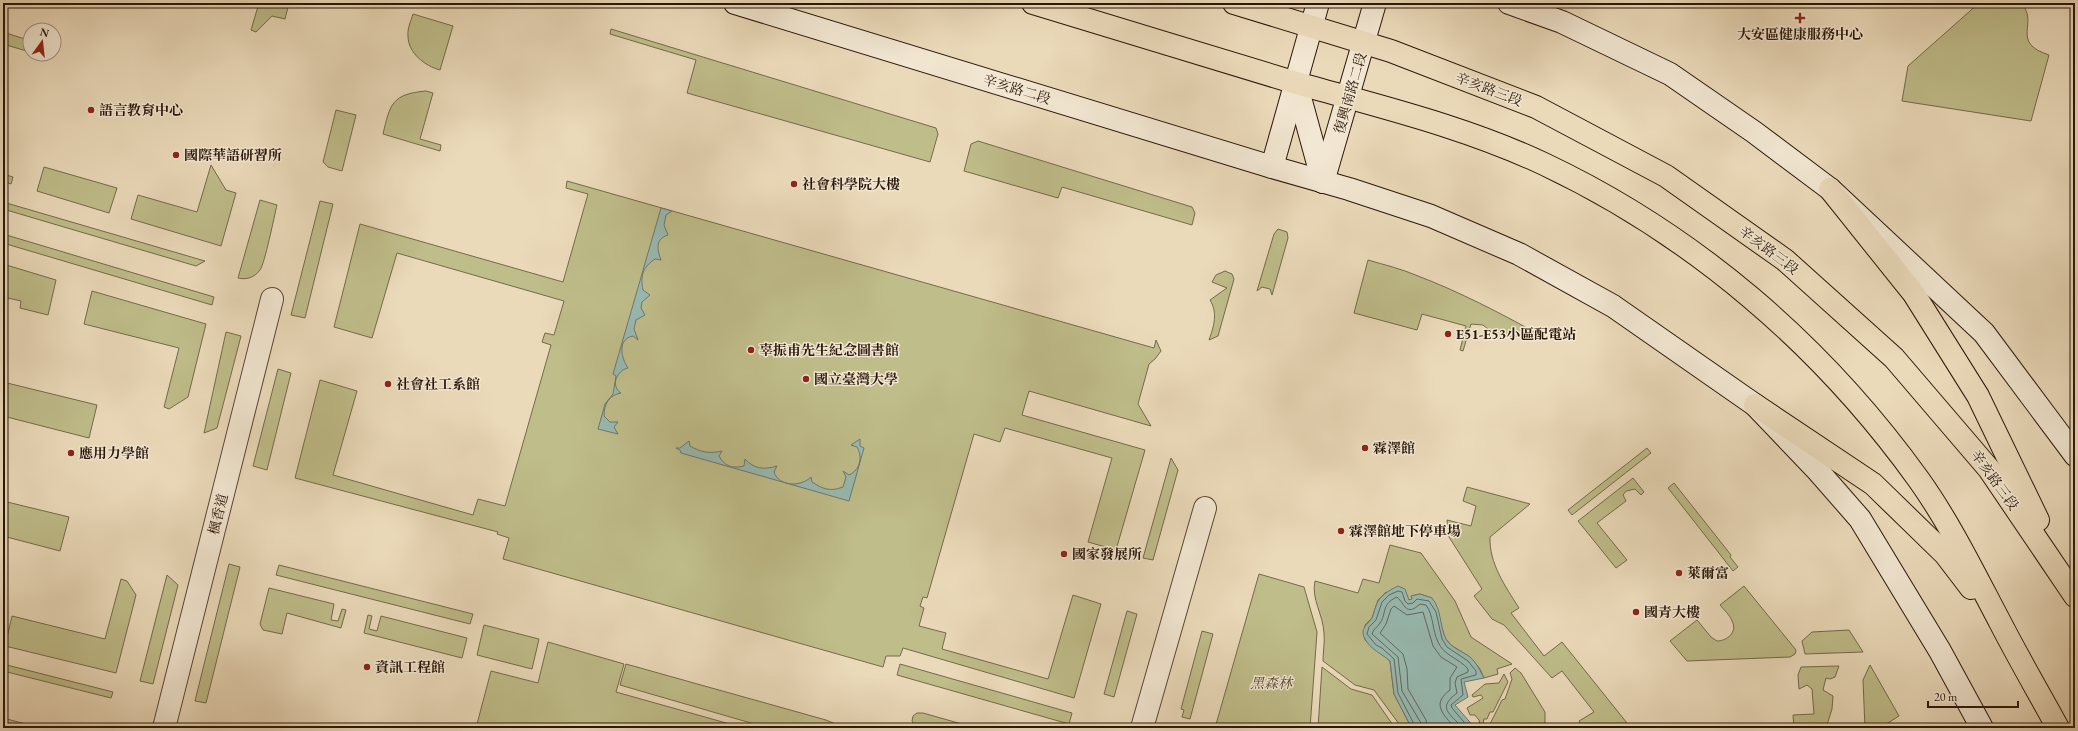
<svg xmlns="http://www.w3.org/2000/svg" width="2078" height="731" viewBox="0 0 2078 731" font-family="'EB Garamond','Noto Serif TC',serif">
<rect width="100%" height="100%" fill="#ebdaba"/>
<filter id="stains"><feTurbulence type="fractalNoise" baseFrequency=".005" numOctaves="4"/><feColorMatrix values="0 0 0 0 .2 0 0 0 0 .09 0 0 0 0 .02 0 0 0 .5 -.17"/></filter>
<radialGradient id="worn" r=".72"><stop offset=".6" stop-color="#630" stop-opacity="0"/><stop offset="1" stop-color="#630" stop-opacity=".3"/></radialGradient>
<g fill="#bfbd8a" stroke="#746a4a">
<path d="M 259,3 L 289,3 L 285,19 L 272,16 L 256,32 L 251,30 Z"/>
<path d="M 1979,3 L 2021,3 C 2040,23 2009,42 2049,55 L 2031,121 L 1902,101 L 1908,66 Z"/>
<path d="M 413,14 L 453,26 L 440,70 C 425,66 408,53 408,36 C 407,29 411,21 413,14 Z"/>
<path d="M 611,29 L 936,128 L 938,134 L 930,162 L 687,93 L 696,60 L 610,34 Z"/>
<path d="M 3,32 L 28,40 L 30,38 L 30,52 L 3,44 Z"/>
<path d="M 426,91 L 433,93 L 420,139 L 441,145 L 440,151 L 383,134 C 390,104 392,94 426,91 Z"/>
<path d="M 336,110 L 356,115 L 342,171 L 328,167 L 323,162 Z"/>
<path d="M 978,141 L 1192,207 L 1195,213 L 1192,225 L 1062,187 L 1058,198 L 964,171 L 971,144 Z"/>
<path d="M 211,165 L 226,190 L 236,193 L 221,246 L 131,219 L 138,195 L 197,212 Z"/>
<path d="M 44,167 L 117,188 L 109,213 L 37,191 Z"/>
<path d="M 3,174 L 13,177 L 11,184 L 3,181 Z"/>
<path d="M 567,181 L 1154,348 L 1156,340 L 1161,351 L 1155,359 L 1149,364 L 1138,404 L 1151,426 L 1029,391 L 1022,415 L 1145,450 L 1116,550 L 1088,542 L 1112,458 L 1005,428 L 1000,442 L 974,434 L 927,598 L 923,597 L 920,606 L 924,608 L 919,626 L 946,633 L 942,649 L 1048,679 L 1073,595 L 1101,604 L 1074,698 L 903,648 L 900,656 L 886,656 L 883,667 L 503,559 L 509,538 L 497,534 L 498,532 L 295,478 L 320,380 L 357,391 L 333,475 L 473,515 L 478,499 L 505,506 L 551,345 L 542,342 L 545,333 L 554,335 L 564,301 L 397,253 L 372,338 L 334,327 L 360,224 L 563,282 L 588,194 L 566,188 Z"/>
<path d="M 260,200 L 277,205 C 274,217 265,263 260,270 C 254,278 246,280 238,278 Z"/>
<path d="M 320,201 L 333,204 L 305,318 L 291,315 Z"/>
<path d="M 3,202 L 205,261 L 196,266 L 3,209 Z"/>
<path d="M 1278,229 L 1287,232 L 1288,238 L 1272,295 L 1270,289 L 1262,287 L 1257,291 L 1274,234 Z"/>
<path d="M 3,234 L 214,297 L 212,305 L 3,243 Z"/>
<path d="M 1368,260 C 1385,265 1402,269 1418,276 C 1460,292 1500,313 1540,335 L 1498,337 L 1483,325 L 1471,324 L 1463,351 L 1460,350 L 1466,326 L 1422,314 L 1417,330 L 1354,313 Z"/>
<path d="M 3,264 L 56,280 L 48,315 L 20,308 L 21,301 L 8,298 L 6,304 L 3,303 Z"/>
<path d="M 1225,271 L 1232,274 L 1234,279 L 1218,336 L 1209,340 C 1214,326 1218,313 1210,300 L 1227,288 L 1212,282 L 1216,275 Z"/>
<path d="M 92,291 L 206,324 L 188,397 L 169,409 L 164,407 L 179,348 L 84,324 Z"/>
<path d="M 226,332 L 241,336 L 217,428 L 204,433 Z"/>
<path d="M 278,369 L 291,373 L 267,470 L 253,466 Z"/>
<path d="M 3,382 L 97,405 L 89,438 L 3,416 Z"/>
<path d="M 1647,448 L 1651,453 L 1572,515 L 1568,510 Z"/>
<path d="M 1171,458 L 1178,470 L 1153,560 L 1143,558 Z"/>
<path d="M 1633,478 L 1644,492 L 1641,495 L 1635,489 L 1626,491 L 1623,495 L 1626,501 L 1597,523 L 1627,560 L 1616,568 L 1578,521 Z"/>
<path d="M 1674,483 L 1731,555 L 1730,557 L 1738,567 L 1733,571 L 1668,488 Z"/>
<path d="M 1467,487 L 1530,504 L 1490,537 C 1489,563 1505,586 1519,608 L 1511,613 L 1544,656 L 1562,642 L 1631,728 L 1583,728 L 1579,721 L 1594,712 L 1562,671 L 1552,678 L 1504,625 L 1492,619 L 1474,596 L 1482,589 L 1449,537 L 1447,520 L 1471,526 L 1476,506 L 1463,501 Z"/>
<path d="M 3,501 L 69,517 L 60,551 L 3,536 Z"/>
<path d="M 1390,545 L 1421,553 L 1455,601 L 1471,637 L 1512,664 L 1497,669 L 1498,674 L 1484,678 L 1480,669 L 1471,658 L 1451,645 L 1445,638 L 1432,598 L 1420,594 L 1411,596 L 1412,599 L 1409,600 L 1386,592 L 1378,600 L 1372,618 L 1365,625 L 1365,640 L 1390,661 L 1394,694 L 1409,723 L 1417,728 L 1402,728 L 1374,690 L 1355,685 L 1323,661 C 1323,652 1325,642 1324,633 C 1323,614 1311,599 1315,581 L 1358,593 L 1363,579 L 1379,583 Z"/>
<path d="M 229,564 L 240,567 L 206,703 L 195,701 Z"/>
<path d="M 279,565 L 473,614 L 470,624 L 276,575 Z"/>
<path d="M 1259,574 L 1304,587 L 1317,632 L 1310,728 L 1215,728 Z"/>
<path d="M 167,575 L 178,585 L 153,684 L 140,681 Z"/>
<path d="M 121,579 L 127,581 L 136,595 L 116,673 L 5,646 L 12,616 L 105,639 Z"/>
<path d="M 1744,586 L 1796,650 L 1795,654 L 1790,657 L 1687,661 L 1670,641 L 1697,620 L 1711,637 L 1717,641 C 1727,641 1738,632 1732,621 C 1730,615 1724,610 1720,605 Z"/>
<path d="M 269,588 L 334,604 L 331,620 L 338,621 L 342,609 L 346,610 L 341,628 L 287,613 L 282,634 L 263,630 L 260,624 Z"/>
<path d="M 1127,611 L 1137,614 L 1114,697 L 1104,694 Z"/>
<path d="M 368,615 L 372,616 L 369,629 L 377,631 L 381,616 L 467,638 L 462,658 L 364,633 Z"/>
<path d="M 484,625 L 539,639 L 532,669 L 477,655 Z"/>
<path d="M 1849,630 L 1863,652 L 1805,654 L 1802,641 L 1812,632 Z"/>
<path d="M 1202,631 L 1213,634 L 1190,719 L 1182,717 L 1184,710 L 1181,709 Z"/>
<path d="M 548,642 L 624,664 L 616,692 L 744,728 L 476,728 L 491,671 L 538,683 Z"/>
<path d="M 3,664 L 113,692 L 111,698 L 3,671 Z"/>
<path d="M 626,664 L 826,720 L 845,728 L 768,728 L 620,685 Z"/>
<path d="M 900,664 L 1072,713 L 1069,724 L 897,675 Z"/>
<path d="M 1870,665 L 1899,716 L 1880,728 L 1865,728 L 1863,680 Z"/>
<path d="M 1839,666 L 1835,677 L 1830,679 L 1826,678 L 1823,690 L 1833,696 L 1832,709 L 1826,728 L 1794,728 L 1793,715 L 1814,714 L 1812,689 L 1807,685 L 1799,689 L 1798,675 L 1801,667 Z"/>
<path d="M 1322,667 L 1351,689 L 1372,695 L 1395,728 L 1318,728 Z"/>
<path d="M 1515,668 L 1521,673 L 1545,712 L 1545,728 L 1488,728 L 1502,700 L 1505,699 L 1512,679 L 1510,673 Z"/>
<path d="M 1504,674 L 1508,682 L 1493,712 L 1490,712 L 1487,719 L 1484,719 L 1483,724 L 1480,725 L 1479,720 L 1475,715 L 1470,715 L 1467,708 L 1483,698 L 1481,695 L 1473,697 L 1472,695 L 1485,684 L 1499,683 Z"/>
<path d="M 917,713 L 923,713 L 976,728 L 916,728 L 912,721 L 913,716 Z"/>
<path d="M 3,718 L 26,724 L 27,728 L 3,726 Z"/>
</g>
<g fill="#98bab2" stroke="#6c786e">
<path d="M 661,208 L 672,211 L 666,215 L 664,225 L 668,235 C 655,239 657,249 661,260 L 655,259 C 643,267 640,276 643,290 L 650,295 L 642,302 L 641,308 L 645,315 L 636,320 L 634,329 L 638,340 L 633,336 C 617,339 621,358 628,368 C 617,370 610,386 621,393 C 609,395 604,404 604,416 L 610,422 L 618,422 L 614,427 L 618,434 L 598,429 L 605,404 L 613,394 L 616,376 L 613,374 Z"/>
<path d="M 860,439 L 860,446 L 864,448 L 849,501 L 681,453 L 680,450 L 676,448 L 680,448 L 689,441 L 690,446 C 700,452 710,454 722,451 L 719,456 C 724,466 733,469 744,466 L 745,459 C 754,469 764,470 777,466 L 774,472 C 779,487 801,487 811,477 L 812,482 C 823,489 830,492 843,487 L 846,477 L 843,471 L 849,475 C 860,470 863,457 857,447 L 851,445 Z"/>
<path d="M 1398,586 L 1405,589 L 1409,600 L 1412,599 L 1411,596 L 1420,594 L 1432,598 C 1442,610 1439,625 1446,639 C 1451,648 1462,651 1470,657 C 1477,663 1480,671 1484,678 L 1464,682 L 1468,697 L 1455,705 L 1475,728 L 1413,727 L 1409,723 L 1394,694 L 1390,661 C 1382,654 1370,649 1365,639 C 1359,628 1368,625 1372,618 C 1374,615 1374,610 1376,606 C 1379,596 1388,591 1398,586 Z"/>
</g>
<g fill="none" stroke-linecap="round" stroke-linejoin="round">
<g stroke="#61685e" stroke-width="1">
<path d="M 1416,728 L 1398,693 L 1394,659 L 1382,648 L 1376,645 L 1367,634 L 1369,627 L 1376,620 L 1382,602 L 1389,595 L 1398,591 L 1402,592 L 1405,601 L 1408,604 L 1413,603 L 1417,599 L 1429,601 L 1436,612 L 1442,639 L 1447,647 L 1468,661 L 1476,671 L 1476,675 L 1461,679 L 1463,695 L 1451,705 L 1452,708 L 1469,728"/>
<path d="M 1421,728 L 1421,723 L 1402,691 L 1398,657 L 1372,634 C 1373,629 1377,628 1380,623 C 1387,613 1381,604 1397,597 C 1405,604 1406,617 1420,604 L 1426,605 C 1434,616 1432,630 1438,642 C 1444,656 1459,658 1468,669 L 1468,672 L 1457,677 L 1455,683 L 1457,693 C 1437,708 1449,713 1463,728"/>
<path d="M 1427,728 L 1426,720 L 1408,689 L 1407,669 L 1403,654 L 1380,633 L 1386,624 L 1391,609 L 1394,606 L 1407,615 L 1423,612 L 1433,646 L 1441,657 L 1457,667 L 1450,678 L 1450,690 C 1431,704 1443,714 1455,728"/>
</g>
<defs>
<g id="street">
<path d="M 164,728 L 272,299"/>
<path d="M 1142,728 L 1205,508"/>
</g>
<g id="secondary">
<path d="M 735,3 L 1272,167 L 1349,189 L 1431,216 L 1519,254 L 1613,306 L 1755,405 L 1818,471 L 1860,519 L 1940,651 L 1982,728"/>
<path d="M 1509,3 L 1562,22 L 1670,74 L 1754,132 L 1830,189 L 1984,333 L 2075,455"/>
<path d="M 1296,83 L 1323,182"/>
<path d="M 1272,167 L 1318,3"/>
<path d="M 1323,182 L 1375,3"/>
</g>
<g id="primary">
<path d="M 1033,3 C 1120,29 1206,56 1293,82 C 1377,106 1463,126 1544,164 C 1694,235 1822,345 1919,480 C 1951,525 1975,575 2001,624 C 2019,659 2039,693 2058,728"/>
<path d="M 1234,3 L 1391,51 L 1536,107 L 1666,176 L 1785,260 L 1894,358 L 1989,469 L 2075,596"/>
<path d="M 1830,189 L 1914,294 L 1978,396 L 2038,520"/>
<path d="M 1755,405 L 1873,484 L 1945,554 L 1971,588"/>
</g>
</defs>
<use href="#street" stroke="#5a4735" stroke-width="24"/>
<use href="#secondary" stroke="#2a1609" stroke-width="24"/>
<use href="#primary" stroke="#2a1609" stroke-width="24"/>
<use href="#street" stroke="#f2e7d2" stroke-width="22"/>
<use href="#secondary" stroke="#f2e7d2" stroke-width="22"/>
<use href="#primary" stroke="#ebdaba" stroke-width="22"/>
</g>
<g fill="#8f2418" stroke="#f2e7d2" stroke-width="1.5">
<path d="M1798 12h4v4h4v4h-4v4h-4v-4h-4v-4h4z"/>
<circle cx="91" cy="110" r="4"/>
<circle cx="176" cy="155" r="4"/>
<circle cx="794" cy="184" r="4"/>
<circle cx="1448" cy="334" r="4"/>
<circle cx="751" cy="350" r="4"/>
<circle cx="806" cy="379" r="4"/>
<circle cx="388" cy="384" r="4"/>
<circle cx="1365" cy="448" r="4"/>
<circle cx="71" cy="453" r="4"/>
<circle cx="1341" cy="531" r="4"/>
<circle cx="1064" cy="554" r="4"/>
<circle cx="1679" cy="573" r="4"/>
<circle cx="1636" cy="612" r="4"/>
<circle cx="367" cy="667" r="4"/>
</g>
<g text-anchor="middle" stroke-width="3" stroke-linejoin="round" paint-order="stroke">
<g font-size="14" font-weight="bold" fill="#2a1609" stroke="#f2e7d2" text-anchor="start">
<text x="1800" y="39" text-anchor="middle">大安區健康服務中心</text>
<text x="99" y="115">語言教育中心</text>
<text x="184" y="160">國際華語研習所</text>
<text x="802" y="189">社會科學院大樓</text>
<text x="1456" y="339">E51-E53小區配電站</text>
<text x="759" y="355">辜振甫先生紀念圖書館</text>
<text x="814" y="384">國立臺灣大學</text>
<text x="396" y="389">社會社工系館</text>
<text x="1373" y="453">霖澤館</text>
<text x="79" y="458">應用力學館</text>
<text x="1349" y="536">霖澤館地下停車場</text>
<text x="1072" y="559">國家發展所</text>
<text x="1687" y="578">萊爾富</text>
<text x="1644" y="617">國青大樓</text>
<text x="375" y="672">資訊工程館</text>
</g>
<g font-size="14" fill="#2a1609" stroke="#f2e7d2">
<text transform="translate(1017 89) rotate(17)" y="5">辛亥路二段</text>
<text transform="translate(1489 89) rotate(21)" y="5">辛亥路三段</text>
<text transform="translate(1350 93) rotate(-74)" y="5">復興南路二段</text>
<text transform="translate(1769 250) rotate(37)" y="5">辛亥路三段</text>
<text transform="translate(1995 480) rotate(54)" y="5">辛亥路三段</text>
<text transform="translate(218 514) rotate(-76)" y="5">楓香道</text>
</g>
<g font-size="14" font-style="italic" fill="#574830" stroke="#f2e7d2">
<text x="1271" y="688">黑森林</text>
</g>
</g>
<rect width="2078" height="731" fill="none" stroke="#ebdaba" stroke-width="16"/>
<rect x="4" y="4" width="2070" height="723" fill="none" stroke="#2a1609" stroke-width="2"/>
<rect x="8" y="8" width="2062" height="715" fill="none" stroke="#2a1609"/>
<g transform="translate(42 42) rotate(15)"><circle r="19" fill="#f2e7d2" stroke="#a29382"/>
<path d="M0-3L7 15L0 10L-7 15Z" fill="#8f2418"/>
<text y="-6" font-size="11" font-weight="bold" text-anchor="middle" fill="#2a1609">N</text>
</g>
<path d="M1928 701v6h90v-6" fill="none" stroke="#2a1609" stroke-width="2"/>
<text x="1934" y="701" font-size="12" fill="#2a1609" stroke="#f2e7d2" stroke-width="3" paint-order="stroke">20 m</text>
<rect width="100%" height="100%" filter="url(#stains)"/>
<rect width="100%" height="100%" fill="url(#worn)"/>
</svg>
